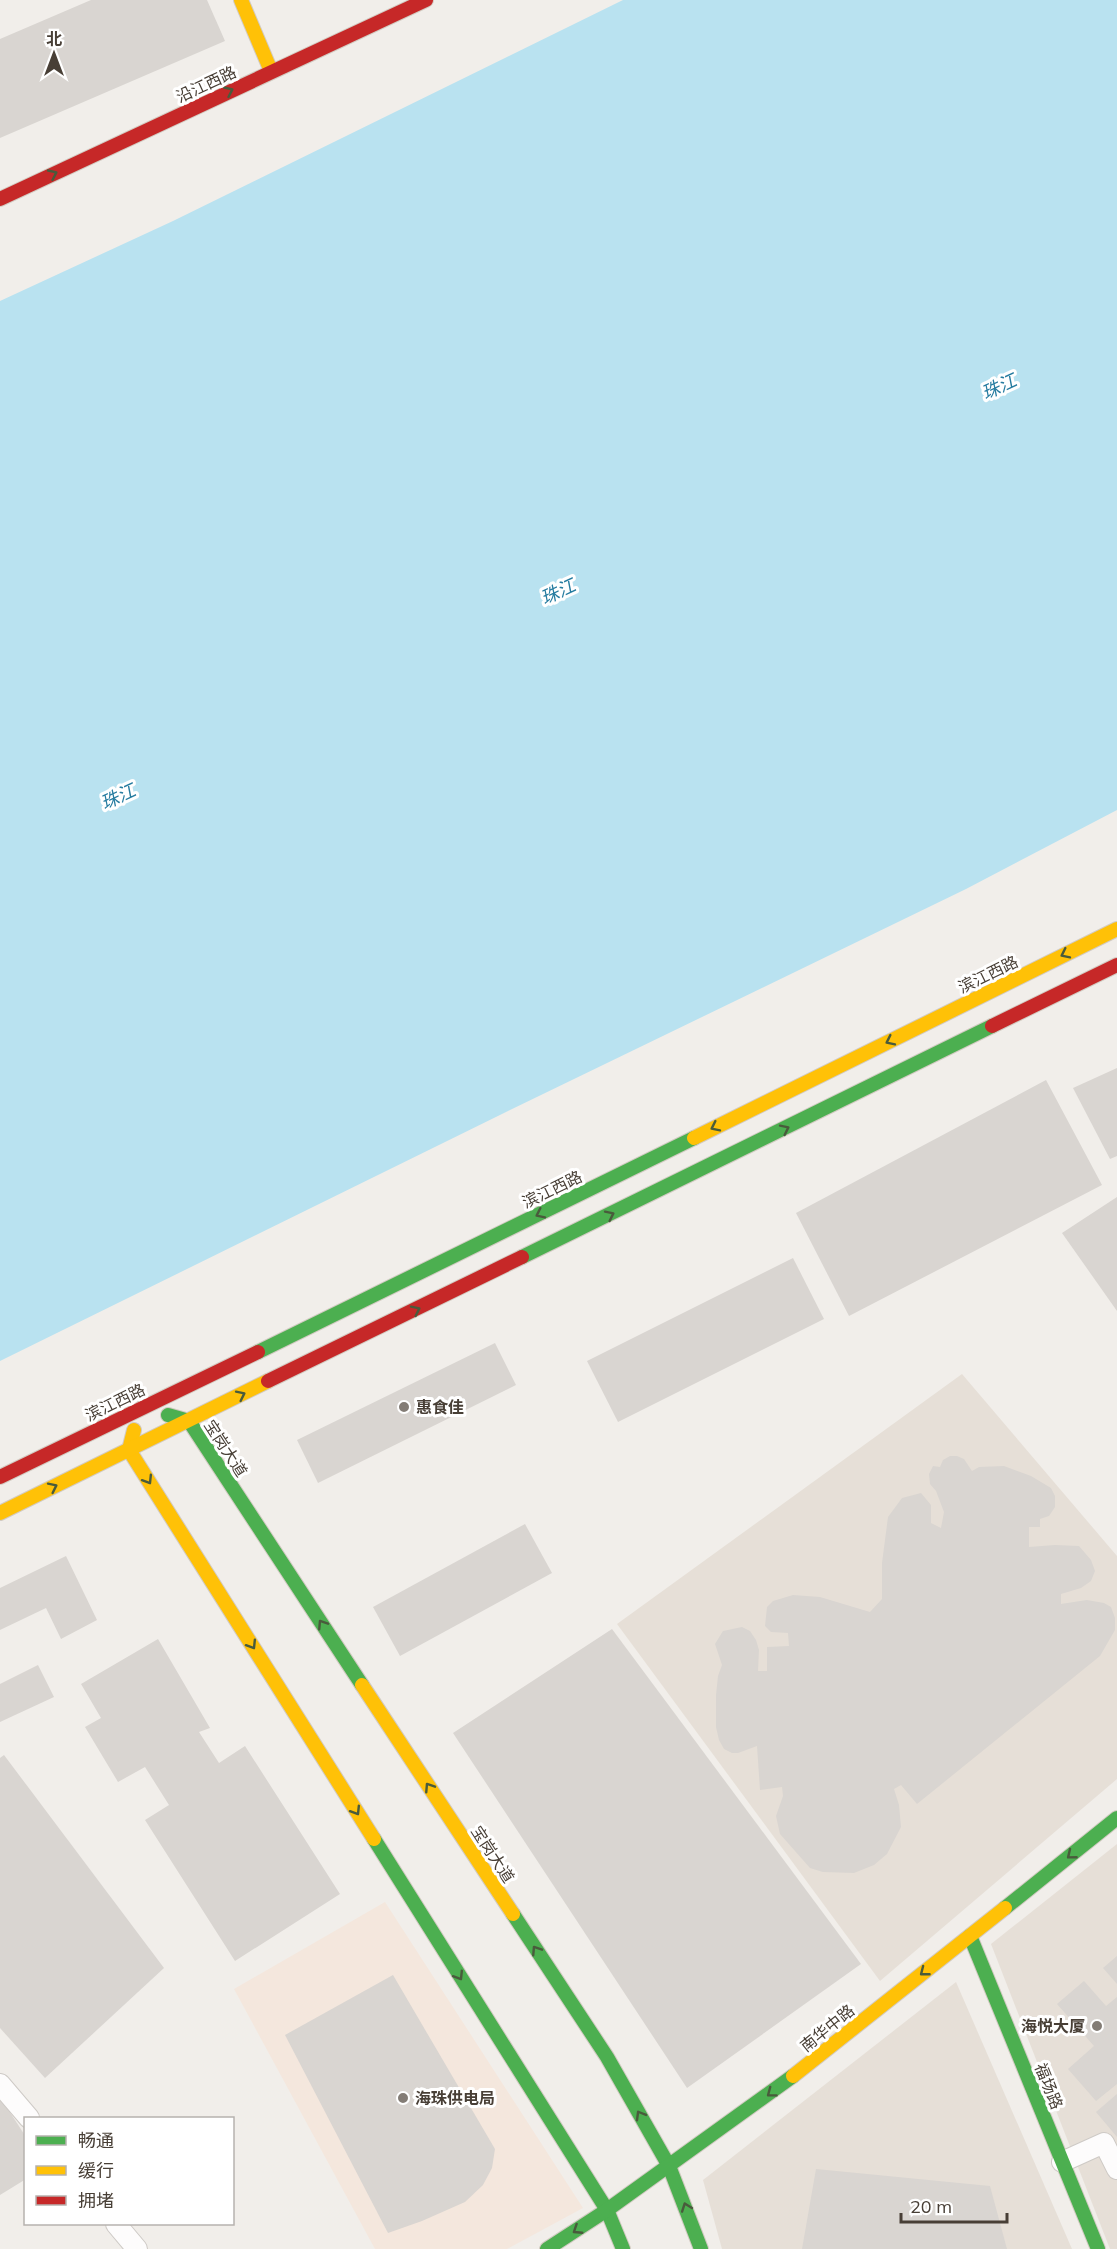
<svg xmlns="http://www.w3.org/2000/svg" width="1117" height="2249" viewBox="0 0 1117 2249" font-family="Mulish,'Noto Sans SC',sans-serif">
<rect width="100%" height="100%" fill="#f1eeea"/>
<g fill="#e6dfd7">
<path d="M 962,1374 L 1117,1556 L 1117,1779 L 880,1981 L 617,1624 Z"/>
<path d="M 1117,1844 L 1117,2249 L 1110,2249 L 991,1944 Z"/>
<path d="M 956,1982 L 1072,2249 L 722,2249 L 703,2180 Z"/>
</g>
<path fill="#f4e7dd" d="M 385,1902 L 583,2208 L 507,2249 L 375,2249 L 234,1989 Z"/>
<path fill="#b9e2f0" d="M 623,0 L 1117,0 L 1117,810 L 966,889 L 502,1114 L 0,1361 L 0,301 L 173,221 Z"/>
<g fill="#d9d5d1">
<path d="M 91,0 L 207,0 L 225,41 L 0,138 L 0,39 Z"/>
<path d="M 1117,1068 L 1117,1156 L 1110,1159 L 1073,1088 Z"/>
<path d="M 1046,1080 L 1102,1185 L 849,1316 L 796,1213 Z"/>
<path d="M 1117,1197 L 1117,1311 L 1062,1233 Z"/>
<path d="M 793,1258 L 824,1319 L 618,1422 L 587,1361 Z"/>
<path d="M 495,1343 L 516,1385 L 318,1483 L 297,1440 Z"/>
<path d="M 950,1456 L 957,1456 L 964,1459 L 972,1471 L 979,1467 L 1004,1466 L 1031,1476 L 1051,1488 L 1055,1496 L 1055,1507 L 1049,1516 L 1040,1519 L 1040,1527 L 1029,1527 L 1029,1547 L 1055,1545 L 1079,1546 L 1091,1560 L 1095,1571 L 1091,1581 L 1081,1588 L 1061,1594 L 1061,1604 L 1087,1600 L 1104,1603 L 1111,1607 L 1115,1618 L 1115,1630 L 1100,1656 L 917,1804 L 901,1785 L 894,1789 L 899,1805 L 901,1827 L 887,1854 L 874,1865 L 854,1873 L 823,1872 L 810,1868 L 780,1834 L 776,1816 L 783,1796 L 782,1787 L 760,1790 L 757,1746 L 738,1753 L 732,1753 L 724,1749 L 719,1740 L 716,1727 L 716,1695 L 718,1676 L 722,1665 L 715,1644 L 723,1631 L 742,1627 L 750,1631 L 756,1640 L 759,1650 L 758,1671 L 767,1671 L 767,1647 L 789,1646 L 788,1633 L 771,1632 L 765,1626 L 767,1607 L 773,1601 L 793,1595 L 820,1597 L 870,1612 L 882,1599 L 882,1563 L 888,1517 L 902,1498 L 921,1493 L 931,1505 L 931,1523 L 941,1528 L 944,1512 L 936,1491 L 930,1484 L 929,1474 L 933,1466 L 940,1467 L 943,1460 Z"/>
<path d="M 525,1524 L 552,1573 L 400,1656 L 373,1607 Z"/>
<path d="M 66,1556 L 97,1620 L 61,1639 L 46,1608 L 0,1630 L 0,1588 Z"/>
<path d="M 612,1629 L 861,1964 L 687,2088 L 453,1733 Z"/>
<path d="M 158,1639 L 210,1728 L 199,1732 L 219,1763 L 245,1746 L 340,1894 L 235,1961 L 145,1820 L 169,1805 L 145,1767 L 118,1782 L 85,1727 L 101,1718 L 81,1684 Z"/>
<path d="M 38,1665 L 54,1697 L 0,1722 L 0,1684 Z"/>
<path d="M 4,1755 L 164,1968 L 45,2078 L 0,2028 L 0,1758 Z"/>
<path d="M 1117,1956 L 1117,1984 L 1103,1968 Z"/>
<path d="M 393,1975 L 495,2149 L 492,2168 L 483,2185 L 465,2202 L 422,2221 L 388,2233 L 285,2035 Z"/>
<path d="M 1084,1981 L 1106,2006 L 1117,1997 L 1117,2084 L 1096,2101 L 1068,2069 L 1094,2046 L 1057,2004 Z"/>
<path d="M 1117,2094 L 1117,2137 L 1096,2112 Z"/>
<path d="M 0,2097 L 26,2137 L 26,2179 L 0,2195 Z"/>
<path d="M 816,2169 L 990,2186 L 1007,2249 L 802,2249 Z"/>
</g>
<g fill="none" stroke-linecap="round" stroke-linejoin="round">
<defs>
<g id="lane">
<path d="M 0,2084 L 29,2118"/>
<path d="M 1062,2162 L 1104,2143 L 1117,2169"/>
<path d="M 116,2224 L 137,2249"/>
</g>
<g id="fast">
<path d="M 522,1257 L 992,1026"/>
<path d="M 258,1352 L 694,1138"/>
<path d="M 168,1415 L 189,1421 L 362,1685"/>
<path d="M 374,1839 L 607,2210 L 623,2249"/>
<path d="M 1005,1908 L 1117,1818"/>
<path d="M 513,1914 L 607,2057 L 669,2166 L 701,2249"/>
<path d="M 970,1936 L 1098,2249"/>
<path d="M 547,2249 L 607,2210 L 793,2076"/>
</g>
<g id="slow">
<path d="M 241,0 L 271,71"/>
<path d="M 694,1138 L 1117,929"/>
<path d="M 134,1430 L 129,1450 L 374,1839"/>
<path d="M 0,1513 L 268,1381"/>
<path d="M 362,1685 L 513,1914"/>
<path d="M 793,2076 L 1005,1908"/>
</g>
<g id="jam">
<path d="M 0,199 L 426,0"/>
<path d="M 992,1026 L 1117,965"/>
<path d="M 268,1381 L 522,1257"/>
<path d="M 0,1477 L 258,1352"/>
</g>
</defs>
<use href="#lane" stroke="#cecac6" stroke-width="22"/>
<use href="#fast" stroke="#d2cbc2" stroke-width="16"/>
<use href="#slow" stroke="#d2cbc2" stroke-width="16"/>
<use href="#jam" stroke="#d2cbc2" stroke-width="16"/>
<use href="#lane" stroke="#fdfcfc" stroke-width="20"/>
<use href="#fast" stroke="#4caf50" stroke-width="14"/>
<use href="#slow" stroke="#ffc107" stroke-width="14"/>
<use href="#jam" stroke="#c62828" stroke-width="14"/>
</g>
<defs><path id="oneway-chevron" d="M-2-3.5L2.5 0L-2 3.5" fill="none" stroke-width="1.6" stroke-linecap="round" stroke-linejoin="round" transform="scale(1.5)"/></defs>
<g stroke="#495b3c">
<use href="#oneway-chevron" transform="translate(229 91) rotate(-25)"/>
<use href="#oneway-chevron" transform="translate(53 174) rotate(-25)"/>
<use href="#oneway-chevron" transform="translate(1065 954) rotate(154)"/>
<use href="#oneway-chevron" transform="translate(890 1041) rotate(154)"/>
<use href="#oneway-chevron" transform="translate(715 1127) rotate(154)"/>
<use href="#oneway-chevron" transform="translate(785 1129) rotate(-26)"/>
<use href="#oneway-chevron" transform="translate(540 1214) rotate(154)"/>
<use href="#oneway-chevron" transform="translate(610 1215) rotate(-26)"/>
<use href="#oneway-chevron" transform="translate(416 1310) rotate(-26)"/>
<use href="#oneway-chevron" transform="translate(241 1395) rotate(-26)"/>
<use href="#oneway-chevron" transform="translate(148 1480) rotate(58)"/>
<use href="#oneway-chevron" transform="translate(53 1487) rotate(-26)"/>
<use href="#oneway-chevron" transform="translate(322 1624) rotate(-123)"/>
<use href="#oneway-chevron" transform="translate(252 1645) rotate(58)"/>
<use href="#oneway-chevron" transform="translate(429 1787) rotate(-123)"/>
<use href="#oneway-chevron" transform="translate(356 1811) rotate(58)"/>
<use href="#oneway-chevron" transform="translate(1071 1855) rotate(141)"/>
<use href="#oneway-chevron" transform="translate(536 1950) rotate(-123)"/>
<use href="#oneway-chevron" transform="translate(924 1972) rotate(142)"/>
<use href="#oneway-chevron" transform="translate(459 1976) rotate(58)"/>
<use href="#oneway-chevron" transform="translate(771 2093) rotate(143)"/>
<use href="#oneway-chevron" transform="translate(640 2115) rotate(-120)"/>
<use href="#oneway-chevron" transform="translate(686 2207) rotate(-110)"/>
<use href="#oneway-chevron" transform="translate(577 2230) rotate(147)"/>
</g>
<g fill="#837c75" stroke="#fff" stroke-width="2">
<circle cx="404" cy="1407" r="6"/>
<circle cx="1097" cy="2026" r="6"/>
<circle cx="403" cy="2098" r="6"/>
</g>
<g text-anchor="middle" stroke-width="6" stroke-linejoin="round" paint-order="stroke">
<g font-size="16" fill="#483f36" stroke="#fff">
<text transform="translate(206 84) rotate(-25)" y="6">沿江西路</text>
<text transform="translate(988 974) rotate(-26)" y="6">滨江西路</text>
<text transform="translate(552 1189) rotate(-26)" y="6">滨江西路</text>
<text transform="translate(115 1402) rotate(-26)" y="6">滨江西路</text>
<text transform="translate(226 1448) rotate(57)" y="6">宝岗大道</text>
<text transform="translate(493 1854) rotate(57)" y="6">宝岗大道</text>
<text transform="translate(827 2028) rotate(-39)" y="6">南华中路</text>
<text transform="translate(1049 2086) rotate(68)" y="6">福场路</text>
</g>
<g font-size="16" font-weight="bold" fill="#483f36" stroke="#fff" text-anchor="start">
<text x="416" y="1413">惠食佳</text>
<text x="1085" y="2032" text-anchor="end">海悦大厦</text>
<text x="415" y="2104">海珠供电局</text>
</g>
<g font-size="18" font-style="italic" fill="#267ca0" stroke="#fff">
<text transform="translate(999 387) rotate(-25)" y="6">珠江</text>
<text transform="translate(558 592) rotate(-25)" y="6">珠江</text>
<text transform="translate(118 797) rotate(-25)" y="6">珠江</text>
</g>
</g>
<rect x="24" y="2117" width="210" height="108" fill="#ffffff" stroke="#b6b2af" stroke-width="1.5"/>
<rect x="36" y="2136" width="30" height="9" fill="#4caf50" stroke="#b6b2af" stroke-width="1.5"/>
<text x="78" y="2147" font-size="18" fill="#483f36">畅通</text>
<rect x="36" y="2166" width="30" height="9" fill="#ffc107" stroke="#b6b2af" stroke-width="1.5"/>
<text x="78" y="2177" font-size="18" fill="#483f36">缓行</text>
<rect x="36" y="2196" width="30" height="9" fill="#c62828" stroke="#b6b2af" stroke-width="1.5"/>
<text x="78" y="2207" font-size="18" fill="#483f36">拥堵</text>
<g transform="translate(54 54)" stroke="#ffffff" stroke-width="4.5" paint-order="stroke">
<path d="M0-4.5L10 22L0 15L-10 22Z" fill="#483f36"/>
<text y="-9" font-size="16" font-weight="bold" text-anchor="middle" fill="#483f36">北</text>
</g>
<path d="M901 2213v9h106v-9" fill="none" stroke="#483f36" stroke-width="3"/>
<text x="910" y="2213" font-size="18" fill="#483f36" stroke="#ffffff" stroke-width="4.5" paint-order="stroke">20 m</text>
</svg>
